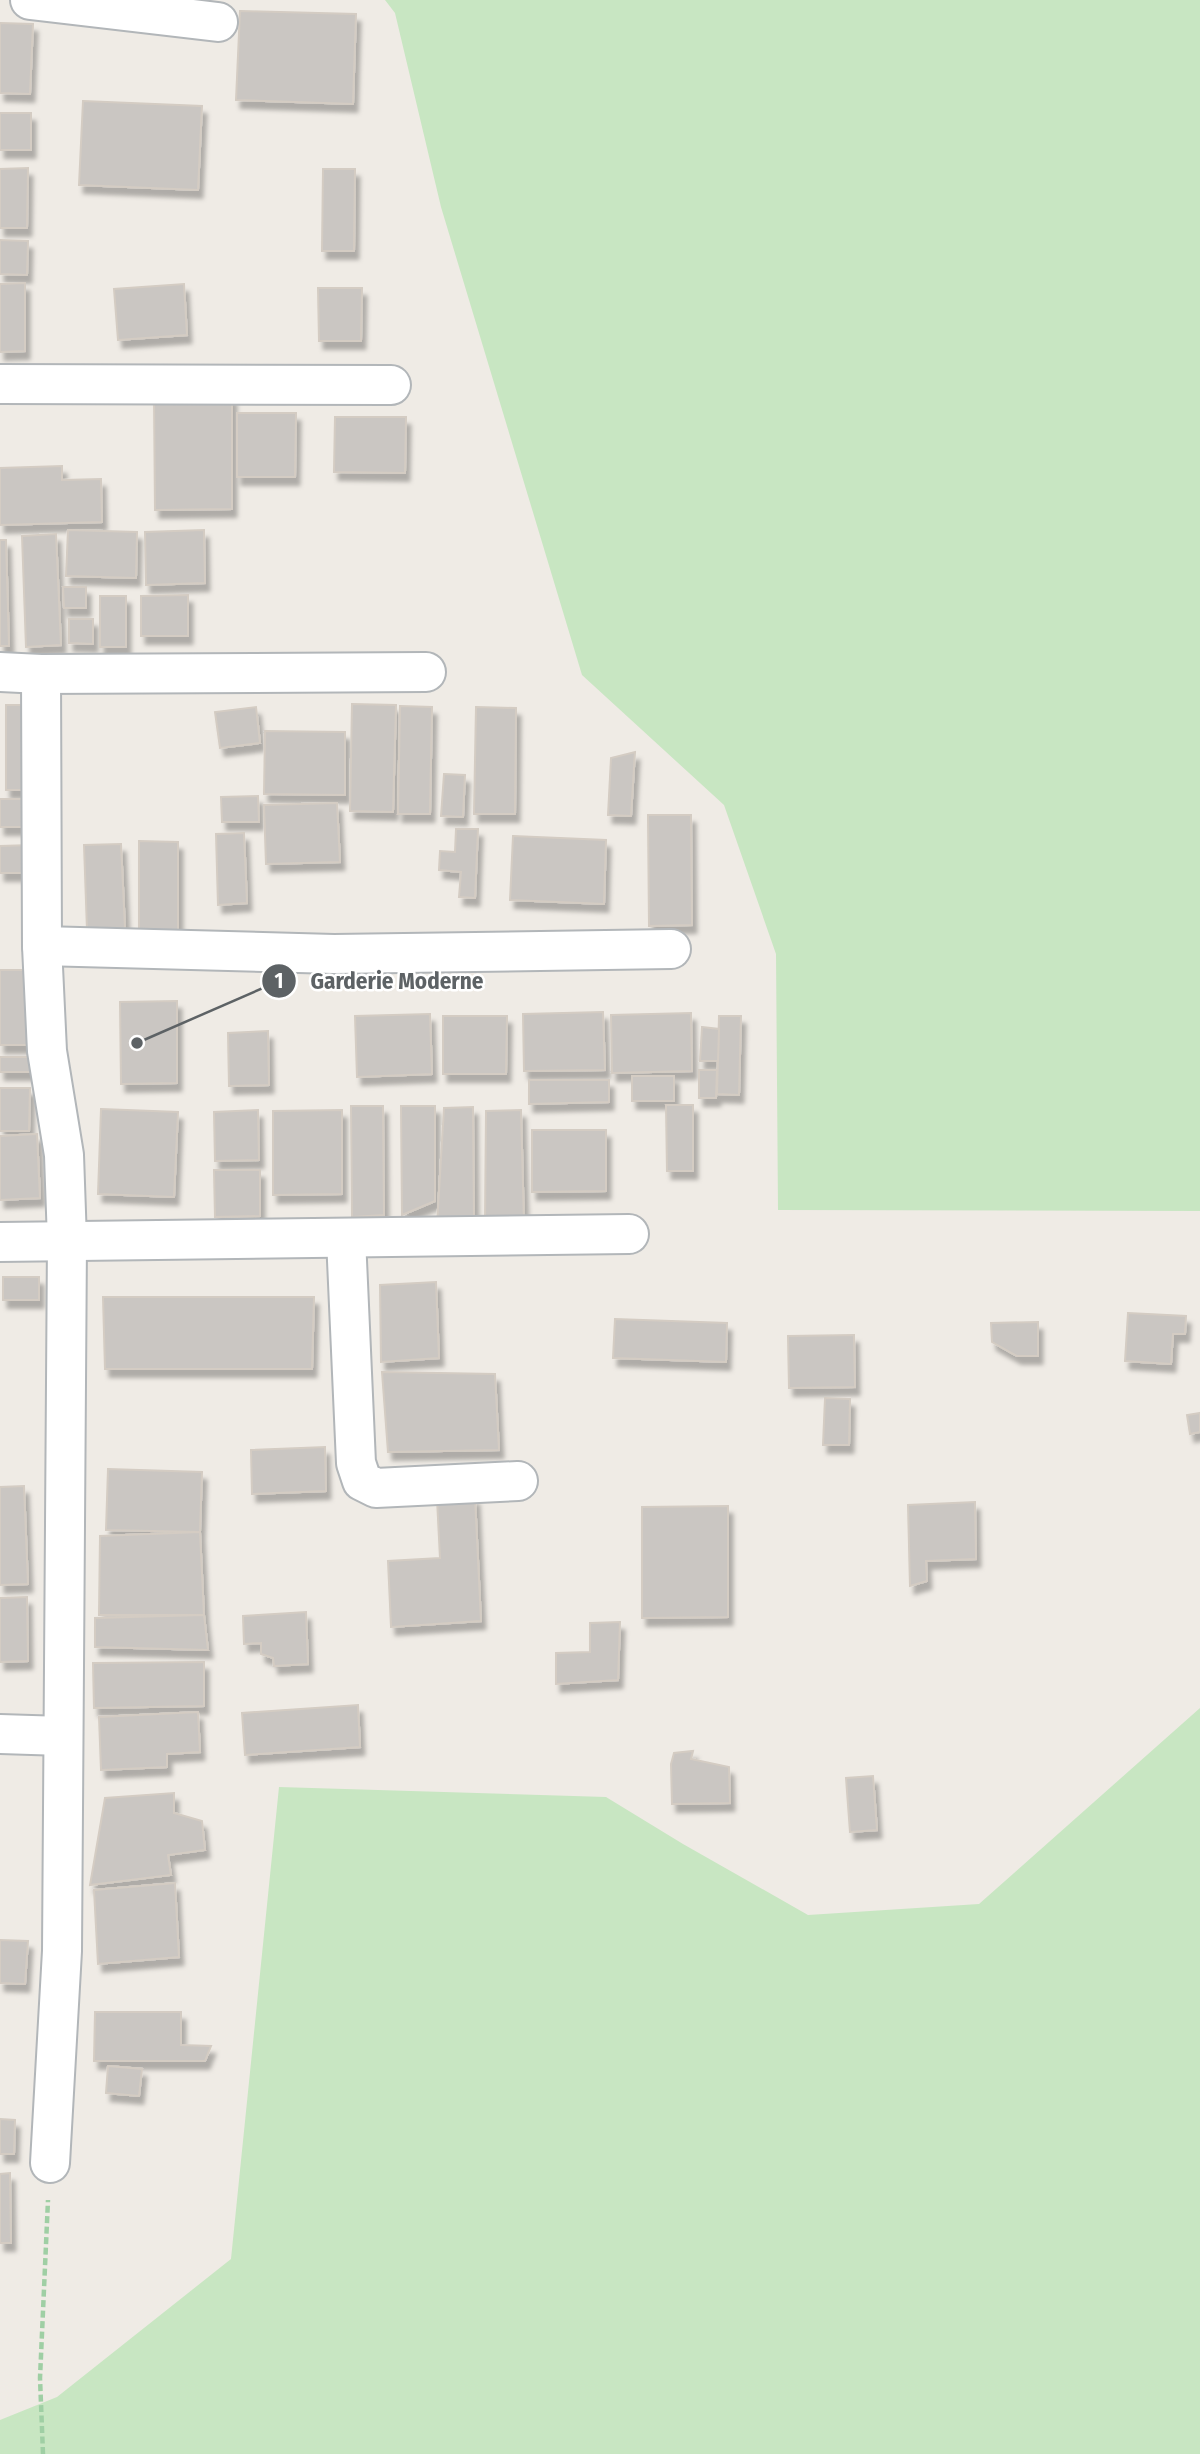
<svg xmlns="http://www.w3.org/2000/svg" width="1200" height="2454" viewBox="0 0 1200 2454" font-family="'Fira Sans Condensed',sans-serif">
<defs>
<filter id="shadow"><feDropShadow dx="4.5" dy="8" stdDeviation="2" flood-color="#0004"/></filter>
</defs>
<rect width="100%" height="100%" fill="#efebe5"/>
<g fill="#c8e6c2">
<path d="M 385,0 L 1200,0 L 1200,1211 L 778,1210 L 776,954 L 724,805 L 582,675 L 441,207 L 395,13 Z"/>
<path d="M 1200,1708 L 1200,2454 L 0,2454 L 0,2420 L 57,2397 L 231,2259 L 279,1787 L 606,1797 L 683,1844 L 808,1915 L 979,1904 Z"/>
</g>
<g fill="#cac6c2" stroke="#d4ccc3" stroke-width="2" filter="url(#shadow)">
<path d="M 240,11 L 356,14 L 353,104 L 236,100 Z"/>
<path d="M 0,23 L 33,24 L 30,94 L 0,93 Z"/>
<path d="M 83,101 L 202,106 L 198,190 L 79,185 Z"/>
<rect x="0" y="113" width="31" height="37"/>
<path d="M 28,168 L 27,228 L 0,228 L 0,169 Z"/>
<path d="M 323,169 L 355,169 L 354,251 L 322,251 Z"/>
<path d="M 0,240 L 28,241 L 27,275 L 0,274 Z"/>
<path d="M 25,283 L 25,351 L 0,352 L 0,284 Z"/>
<path d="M 184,284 L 187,335 L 118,340 L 114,289 Z"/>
<path d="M 318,288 L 362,288 L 361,341 L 319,341 Z"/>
<path d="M 154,396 L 232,396 L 232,509 L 155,510 Z"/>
<path d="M 237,413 L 296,413 L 295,477 L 237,477 Z"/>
<path d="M 335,417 L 406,417 L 405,473 L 334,472 Z"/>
<path d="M 62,466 L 62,480 L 101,479 L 102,522 L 0,525 L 0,468 Z"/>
<path d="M 68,530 L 137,532 L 136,578 L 66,576 Z"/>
<path d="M 204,530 L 205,583 L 146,585 L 145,532 Z"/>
<path d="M 56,534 L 61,645 L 26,647 L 22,536 Z"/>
<path d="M 0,540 L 6,540 L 9,646 L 0,646 Z"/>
<path d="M 63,587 L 86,587 L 86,608 L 64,608 Z"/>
<path d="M 188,595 L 188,636 L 141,636 L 141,596 Z"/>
<rect x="100" y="596" width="26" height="51"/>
<path d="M 69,619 L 93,619 L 93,644 L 69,643 Z"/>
<path d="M 352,704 L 396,705 L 393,812 L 350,811 Z"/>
<rect x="6" y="705" width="30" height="85"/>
<path d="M 400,706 L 432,707 L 430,814 L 398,814 Z"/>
<path d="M 256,707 L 260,743 L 220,748 L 215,712 Z"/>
<path d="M 476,707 L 516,708 L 515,814 L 474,814 Z"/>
<path d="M 265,731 L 345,732 L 345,795 L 264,794 Z"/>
<path d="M 635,752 L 631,816 L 608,815 L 611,758 Z"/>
<path d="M 444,774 L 465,775 L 463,817 L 441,816 Z"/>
<path d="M 258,796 L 259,822 L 222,822 L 221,797 Z"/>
<rect x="0" y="799" width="32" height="28"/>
<path d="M 337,803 L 340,862 L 266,864 L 264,805 Z"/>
<path d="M 648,815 L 691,815 L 692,925 L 649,926 Z"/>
<path d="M 456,829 L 478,829 L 475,898 L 459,897 L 461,872 L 439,870 L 440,851 L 455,852 Z"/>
<path d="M 244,833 L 247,903 L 218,905 L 216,834 Z"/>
<path d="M 513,836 L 606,840 L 604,904 L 510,900 Z"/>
<path d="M 139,841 L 178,842 L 178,932 L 139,932 Z"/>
<path d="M 121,844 L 125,928 L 87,930 L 84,845 Z"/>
<path d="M 32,845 L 32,873 L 0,873 L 0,846 Z"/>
<rect x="0" y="970" width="29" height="75"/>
<path d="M 177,1001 L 177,1083 L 121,1084 L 120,1002 Z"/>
<path d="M 603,1012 L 605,1070 L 524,1071 L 523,1014 Z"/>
<path d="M 691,1013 L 692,1071 L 612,1073 L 611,1015 Z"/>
<path d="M 430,1014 L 432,1074 L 357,1077 L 355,1016 Z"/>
<path d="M 443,1016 L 507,1016 L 506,1074 L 443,1074 Z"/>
<path d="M 719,1016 L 741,1016 L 739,1095 L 717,1094 Z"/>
<path d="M 702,1027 L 719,1029 L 718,1061 L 700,1061 Z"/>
<path d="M 268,1031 L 269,1085 L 229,1086 L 228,1033 Z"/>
<rect x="0" y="1057" width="36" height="15"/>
<path d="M 699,1070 L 717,1070 L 716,1098 L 699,1098 Z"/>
<rect x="632" y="1076" width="42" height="25"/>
<path d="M 529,1080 L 609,1080 L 609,1102 L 529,1104 Z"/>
<path d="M 0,1088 L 30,1088 L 29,1131 L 0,1131 Z"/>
<path d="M 666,1105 L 693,1105 L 693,1171 L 667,1171 Z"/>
<path d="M 351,1106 L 383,1106 L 384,1215 L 352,1217 Z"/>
<path d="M 401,1106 L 435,1106 L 435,1201 L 402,1215 Z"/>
<path d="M 473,1107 L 474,1221 L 437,1225 L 444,1108 Z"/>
<path d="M 101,1109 L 178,1112 L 174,1197 L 98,1194 Z"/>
<path d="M 258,1110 L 259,1160 L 215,1161 L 214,1112 Z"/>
<path d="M 342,1110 L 342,1194 L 273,1195 L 273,1111 Z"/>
<path d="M 521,1110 L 524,1224 L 485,1224 L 486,1111 Z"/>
<path d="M 532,1130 L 606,1130 L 606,1191 L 532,1192 Z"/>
<path d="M 37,1134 L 40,1198 L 0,1200 L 0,1136 Z"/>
<path d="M 214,1170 L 260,1170 L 260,1216 L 215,1217 Z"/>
<rect x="3" y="1277" width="36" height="23"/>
<path d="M 436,1282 L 439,1358 L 381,1362 L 380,1285 Z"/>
<path d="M 103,1297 L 314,1297 L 312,1369 L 105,1369 Z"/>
<path d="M 1128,1313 L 1186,1316 L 1185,1334 L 1173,1334 L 1171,1364 L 1125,1361 Z"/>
<path d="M 615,1319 L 727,1323 L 726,1362 L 613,1358 Z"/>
<path d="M 1038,1322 L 1038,1356 L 1017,1356 L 992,1342 L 991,1323 Z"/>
<path d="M 854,1335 L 855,1387 L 789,1388 L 788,1336 Z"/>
<path d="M 382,1372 L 495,1374 L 499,1450 L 388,1452 Z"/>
<path d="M 825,1398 L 850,1399 L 849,1445 L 823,1445 Z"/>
<path d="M 1200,1413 L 1200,1432 L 1190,1434 L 1187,1415 Z"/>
<path d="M 325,1447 L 326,1491 L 252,1494 L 251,1450 Z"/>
<path d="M 108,1469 L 202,1472 L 200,1532 L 106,1530 Z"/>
<path d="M 24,1486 L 28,1584 L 0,1585 L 0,1487 Z"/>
<path d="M 475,1497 L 481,1621 L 391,1627 L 388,1561 L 440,1558 L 437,1499 Z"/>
<path d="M 975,1502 L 976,1559 L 926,1561 L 927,1581 L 910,1586 L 908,1505 Z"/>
<path d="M 728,1506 L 728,1617 L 642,1618 L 642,1507 Z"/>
<path d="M 200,1532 L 204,1615 L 99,1615 L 100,1536 Z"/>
<path d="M 27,1597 L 28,1661 L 0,1662 L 0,1598 Z"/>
<path d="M 306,1612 L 308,1664 L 274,1666 L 273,1658 L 261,1654 L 261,1643 L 244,1644 L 243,1616 Z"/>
<path d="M 204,1615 L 208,1650 L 95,1647 L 95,1618 Z"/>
<path d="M 620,1622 L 618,1680 L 556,1684 L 556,1653 L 590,1652 L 590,1623 Z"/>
<path d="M 204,1662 L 204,1706 L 94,1708 L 93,1663 Z"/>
<path d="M 358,1705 L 360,1747 L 245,1755 L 242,1713 Z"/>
<path d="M 198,1712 L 200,1752 L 167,1754 L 167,1767 L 101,1770 L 99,1717 Z"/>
<path d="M 693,1751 L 691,1759 L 729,1767 L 730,1803 L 672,1804 L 671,1764 L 674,1753 Z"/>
<path d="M 873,1776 L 877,1830 L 850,1832 L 846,1778 Z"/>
<path d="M 174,1793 L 174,1813 L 202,1821 L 205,1850 L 168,1855 L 171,1875 L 90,1885 L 105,1798 Z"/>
<path d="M 175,1883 L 179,1957 L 98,1964 L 94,1890 Z"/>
<path d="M 0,1940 L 28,1941 L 25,1984 L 0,1983 Z"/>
<path d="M 95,2012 L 181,2012 L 181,2045 L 211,2046 L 205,2061 L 94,2061 Z"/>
<path d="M 108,2066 L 142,2069 L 139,2096 L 106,2093 Z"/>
<path d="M 0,2119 L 15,2120 L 14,2154 L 0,2154 Z"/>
<path d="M 10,2173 L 11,2243 L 0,2243 L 0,2174 Z"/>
</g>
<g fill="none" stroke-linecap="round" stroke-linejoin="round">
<defs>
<g id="minor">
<path d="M 30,0 L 218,22"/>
<path d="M 0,384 L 391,385"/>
<path d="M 0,672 L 41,674 L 426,672"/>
<path d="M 41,674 L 42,946 L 47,1051 L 64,1155 L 67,1241 L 62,1951 L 50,2163"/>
<path d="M 42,946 L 334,954 L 671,949"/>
<path d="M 346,1238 L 356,1463 L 362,1481 L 376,1488 L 518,1481"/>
<path d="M 0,1242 L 629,1234"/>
<path d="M 0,1734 L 63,1736"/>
</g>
</defs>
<use href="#minor" stroke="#b2b6b9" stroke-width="42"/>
<path stroke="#9fcfa4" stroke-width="4.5" stroke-dasharray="7 3.5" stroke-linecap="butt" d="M 43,2454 L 40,2378 L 48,2200"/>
<use href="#minor" stroke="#fff" stroke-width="38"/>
</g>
<path fill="none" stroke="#5d6265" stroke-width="2.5" d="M137 1043L279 981"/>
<g fill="#5d6265" stroke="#fff" stroke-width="2.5">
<circle cx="137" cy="1043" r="7"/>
<circle cx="279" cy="981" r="18"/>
</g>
<g font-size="21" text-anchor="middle" font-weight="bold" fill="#fff">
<text x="279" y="988">1</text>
</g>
<g font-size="23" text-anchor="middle" font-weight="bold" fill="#5d6265" stroke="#fff" stroke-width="5" stroke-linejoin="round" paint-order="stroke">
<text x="397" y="989">Garderie Moderne</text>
</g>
</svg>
